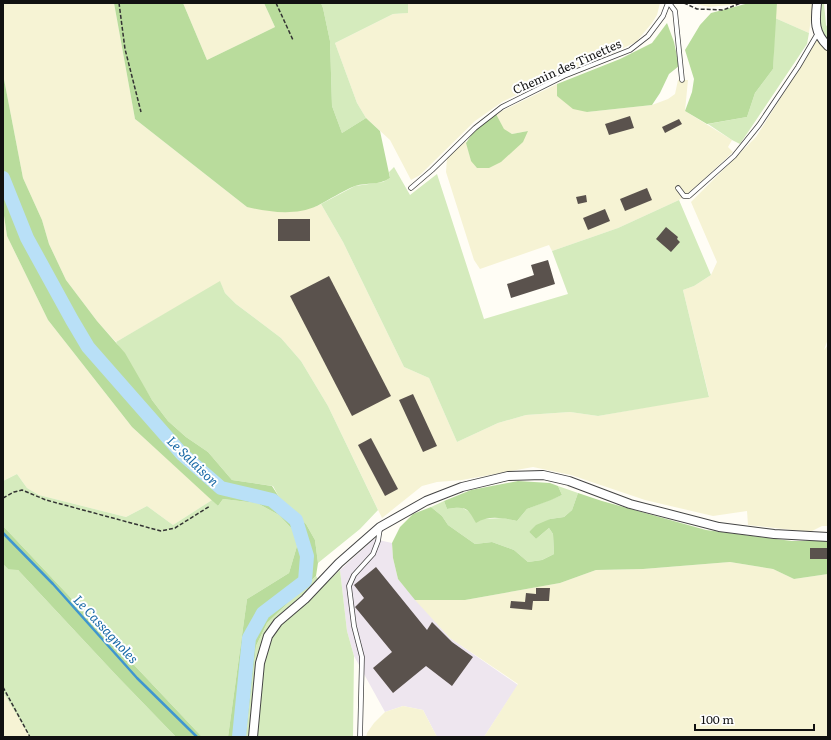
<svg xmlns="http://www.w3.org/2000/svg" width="831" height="740" viewBox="0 0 831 740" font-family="Literata,serif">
<rect width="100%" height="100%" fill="#fffdf5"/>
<path fill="#eee6ef" d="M 374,539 L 392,543 L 393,558 L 398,579 L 450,638 L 518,685 L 484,737 L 437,737 L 423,710 L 403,706 L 385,712 L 354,656 L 347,631 L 340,570 Z"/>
<g fill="#f6f3d4">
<path d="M 3,3 L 114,3 L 135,119 L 247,207 L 315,207 L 321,204 L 343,242 L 404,367 L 429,378 L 457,442 L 498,423 L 526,415 L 570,412 L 598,416 L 709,396 L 683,290 L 694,286 L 711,275 L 717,262 L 691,202 L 756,137 L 817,40 L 828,49 L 828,339 L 824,350 L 828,345 L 828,526 L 822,526 L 810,532 L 748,525 L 747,511 L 713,516 L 645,500 L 571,475 L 533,467 L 462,480 L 437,482 L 422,486 L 382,518 L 328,406 L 301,361 L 281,338 L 236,304 L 225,293 L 220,282 L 116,342 L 97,321 L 66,280 L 49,244 L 42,220 L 23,178 L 3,74 Z"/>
<path d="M 183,3 L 264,3 L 275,27 L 207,60 Z"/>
<path d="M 408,3 L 660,3 L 657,15 L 652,23 L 636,42 L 611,54 L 559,74 L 502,102 L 475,121 L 420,175 L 411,180 L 390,140 L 366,118 L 357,103 L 335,43 L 393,14 L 407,13 Z"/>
<path d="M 692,3 L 749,3 L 709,7 Z"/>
<path d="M 777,3 L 813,3 L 809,33 L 775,18 Z"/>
<path d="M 678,80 L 688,80 L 685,111 L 732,140 L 728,147 L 733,152 L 691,191 L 679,200 L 618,228 L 552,251 L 549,245 L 480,269 L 474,260 L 446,172 L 447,158 L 466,141 L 471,161 L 528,131 L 512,134 L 504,130 L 496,114 L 557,84 L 557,96 L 587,112 L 652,105 L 668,99 L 675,94 Z"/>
<path d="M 3,209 L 7,236 L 48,320 L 132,427 L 212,500 L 173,525 L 147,506 L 126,517 L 39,495 L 27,488 L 17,474 L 3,481 Z"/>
<path d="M 730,562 L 773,569 L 794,579 L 828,574 L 828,737 L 484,737 L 518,684 L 450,638 L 415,600 L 465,600 L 560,583 L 596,570 L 643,569 Z"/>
<path d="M 3,692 L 28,733 L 30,737 L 3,737 Z"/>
<path d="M 403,706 L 423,710 L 437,737 L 366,737 L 367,733 L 374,723 L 385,712 Z"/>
</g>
<g fill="#d5ebbd">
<path d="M 321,3 L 408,3 L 408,13 L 393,14 L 335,43 L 357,103 L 366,118 L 342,133 L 332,106 L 330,41 L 323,8 Z"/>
<path d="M 820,3 L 824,3 L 826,25 L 828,28 L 828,42 L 820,33 L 819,19 Z"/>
<path d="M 775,18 L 809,33 L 807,44 L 740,144 L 732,140 L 708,124 L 747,117 L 755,93 L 773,69 Z"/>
<path d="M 394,167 L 410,195 L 437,174 L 484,319 L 568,294 L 552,251 L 618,228 L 679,200 L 711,275 L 694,286 L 683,290 L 709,397 L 598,416 L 570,412 L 526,415 L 498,423 L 457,442 L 429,378 L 404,367 L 343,242 L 321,204 L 355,186 L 383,182 L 390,178 L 389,172 Z"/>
<path d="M 220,281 L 225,293 L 236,304 L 281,338 L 301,361 L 328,406 L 378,510 L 360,529 L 318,563 L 315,540 L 306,524 L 279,497 L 273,486 L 232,480 L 208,452 L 186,437 L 168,421 L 152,400 L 116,342 Z"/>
<path d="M 17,474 L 27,488 L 39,495 L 126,517 L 147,506 L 173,525 L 212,500 L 218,506 L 223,499 L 257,503 L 279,515 L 292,529 L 297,546 L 289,573 L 247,599 L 228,737 L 202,737 L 3,526 L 3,481 Z"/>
<path d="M 558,486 L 578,493 L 572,510 L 564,517 L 550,519 L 529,532 L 536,539 L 549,528 L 553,534 L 554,554 L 542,560 L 528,562 L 514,550 L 492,542 L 475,544 L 448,525 L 442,516 L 431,507 L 444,501 L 447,509 L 461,507 L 482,519 L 503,518 L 517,521 L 527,509 L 562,495 Z"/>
<path d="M 3,564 L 8,569 L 17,569 L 117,676 L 176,737 L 30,737 L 3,692 Z"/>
<path d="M 340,570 L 347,631 L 354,656 L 353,737 L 246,737 L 256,646 L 267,623 L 316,576 L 323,586 Z"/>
</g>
<g fill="#b9dc9c">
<path d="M 114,3 L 183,3 L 207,60 L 275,27 L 264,3 L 321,3 L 323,8 L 330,41 L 332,106 L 342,133 L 366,118 L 380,131 L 390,178 C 378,186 368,182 355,186 C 342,191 329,200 317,206 C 295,216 269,212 247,207 L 135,119 Z"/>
<path d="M 749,3 L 777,3 L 773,69 L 755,93 L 747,117 L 707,124 L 685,111 L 692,92 L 694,79 L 685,50 L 700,25 L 711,13 Z"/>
<path d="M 667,23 L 674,42 L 679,66 L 669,74 L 660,93 L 652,105 L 587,112 L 573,109 L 557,96 L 557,84 L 620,59 L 652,43 Z"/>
<path d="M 3,74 L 23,178 L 42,220 L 49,244 L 66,280 L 97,321 L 125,353 L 152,400 L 168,421 L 186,437 L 208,452 L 232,480 L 272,486 L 279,497 L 306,524 L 315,540 L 318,563 L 316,576 L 267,623 L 256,646 L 246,737 L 228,737 L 247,599 L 289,573 L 297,546 L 292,529 L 279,515 L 257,503 L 223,499 L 218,506 L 132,427 L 48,320 L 7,236 L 3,209 Z"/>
<path d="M 496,114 L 504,129 L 512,134 L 528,131 L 523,142 L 501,162 L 489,168 L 477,168 L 471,161 L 466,143 L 474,131 Z"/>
<path d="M 518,481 L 550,483 L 558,486 L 562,495 L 551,500 L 527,509 L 517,521 C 503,518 488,515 476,523 C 467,507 466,506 447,509 L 444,501 L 471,490 Z"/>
<path d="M 578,493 L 602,501 L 706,530 L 792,541 L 828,541 L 828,574 L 794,579 L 773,569 L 730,562 L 643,569 L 596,570 L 560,583 L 465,600 L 415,600 L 398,579 L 393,558 L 392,543 L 400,527 L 413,514 L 431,507 L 442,516 L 448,525 L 475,544 L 492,542 L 514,550 L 528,562 L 542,560 L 554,554 L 553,534 L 549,528 L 536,539 L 529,532 L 536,525 L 550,519 L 564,517 L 572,510 Z"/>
<path d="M 3,526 L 202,737 L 176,737 L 117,676 L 18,570 L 8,569 L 3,564 Z"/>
</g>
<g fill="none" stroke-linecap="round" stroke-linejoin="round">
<path stroke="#3f96cf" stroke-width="2.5" d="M 3,533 L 53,584 L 137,678 L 197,737"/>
<path stroke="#b9e0f7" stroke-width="14" d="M 3,178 L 27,238 L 72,320 L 88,347 L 182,454 L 221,488 L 272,500 L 296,520 L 307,556 L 305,581 L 263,613 L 249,638 L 239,737"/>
</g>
<g fill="#5a524d">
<path d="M 630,116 L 634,128 L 609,135 L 605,124 Z"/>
<path d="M 679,119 L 682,124 L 665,133 L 662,127 Z"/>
<path d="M 647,188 L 652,200 L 625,211 L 620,199 Z"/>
<path d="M 586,195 L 587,202 L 578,204 L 576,197 Z"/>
<path d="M 605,209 L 610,221 L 588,230 L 583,218 Z"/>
<rect x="278" y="219" width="32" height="22"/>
<path d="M 666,227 L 678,237 L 677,239 L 680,242 L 671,252 L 656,239 Z"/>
<path d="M 548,260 L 555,284 L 511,298 L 507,284 L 534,275 L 531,265 Z"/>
<path d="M 329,276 L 391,396 L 352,416 L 290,296 Z"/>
<path d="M 413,394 L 437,446 L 423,452 L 399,400 Z"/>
<path d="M 371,438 L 398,489 L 385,496 L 358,445 Z"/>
<rect x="810" y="548" width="18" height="11"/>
<path d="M 376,567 L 427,630 L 432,622 L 452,642 L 473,657 L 452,686 L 426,666 L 393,693 L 373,668 L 392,652 L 355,607 L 364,598 L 354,585 Z"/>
<path d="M 536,588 L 550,588 L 549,601 L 533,601 L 532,610 L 510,608 L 511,601 L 525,602 L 526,593 L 536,594 Z"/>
</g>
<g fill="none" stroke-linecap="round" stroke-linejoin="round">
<defs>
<g id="lane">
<path d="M 669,3 L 675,11 L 682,80"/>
<path d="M 411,188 L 432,170 L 475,128 L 502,107 L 564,76 L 630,50 L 648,36 L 663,16 L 668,3"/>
<path d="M 678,188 L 684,196 L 689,196 L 734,156 L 759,125 L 798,67 L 818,33"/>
<path d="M 360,737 L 362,657 L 354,626 L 349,586 L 354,575 L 373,554 L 378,541 L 380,528"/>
</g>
<g id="street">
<path d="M 817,3 C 815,21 814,33 828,46"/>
<path d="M 253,737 L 260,663 L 268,636 L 278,622 L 305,599 L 339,563 L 380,527 L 426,501 L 462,487 L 508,476 L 543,475 L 569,481 L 630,504 L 719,527 L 774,534 L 828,537"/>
</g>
</defs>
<use href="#lane" stroke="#444" stroke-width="5.5"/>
<use href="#street" stroke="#444" stroke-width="10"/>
<g stroke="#333" stroke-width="1.5" stroke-dasharray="4 2" stroke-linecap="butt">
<path d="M 119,3 L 125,49 L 141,112"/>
<path d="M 276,3 L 293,40"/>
<path d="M 684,3 L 697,9 L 723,10 L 741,3"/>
<path d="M 3,498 L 14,492 L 22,490 L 46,500 L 161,531 L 175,528 L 210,506"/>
<path d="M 3,687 L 30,737"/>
</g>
<use href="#lane" stroke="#fff" stroke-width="4"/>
<use href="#street" stroke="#fff" stroke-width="8"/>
</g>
<g text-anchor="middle" stroke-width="4" stroke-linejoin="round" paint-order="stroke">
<g font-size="12" fill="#111" stroke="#fff">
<text transform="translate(567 67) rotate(-24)" y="4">Chemin des Tinettes</text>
</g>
<g font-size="13" font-style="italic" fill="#1768a6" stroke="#fff">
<text transform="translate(193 461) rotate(44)" y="5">Le Salaison</text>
<text transform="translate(106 629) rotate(47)" y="5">Le Cassagnoles</text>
</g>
</g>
<rect width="831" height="740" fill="none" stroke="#111111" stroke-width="8"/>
<path d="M695 724v6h119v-6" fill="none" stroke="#111111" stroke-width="2"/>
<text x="701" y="724" font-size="12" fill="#111111" stroke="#ffffff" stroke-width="3" paint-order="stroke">100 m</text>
</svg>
